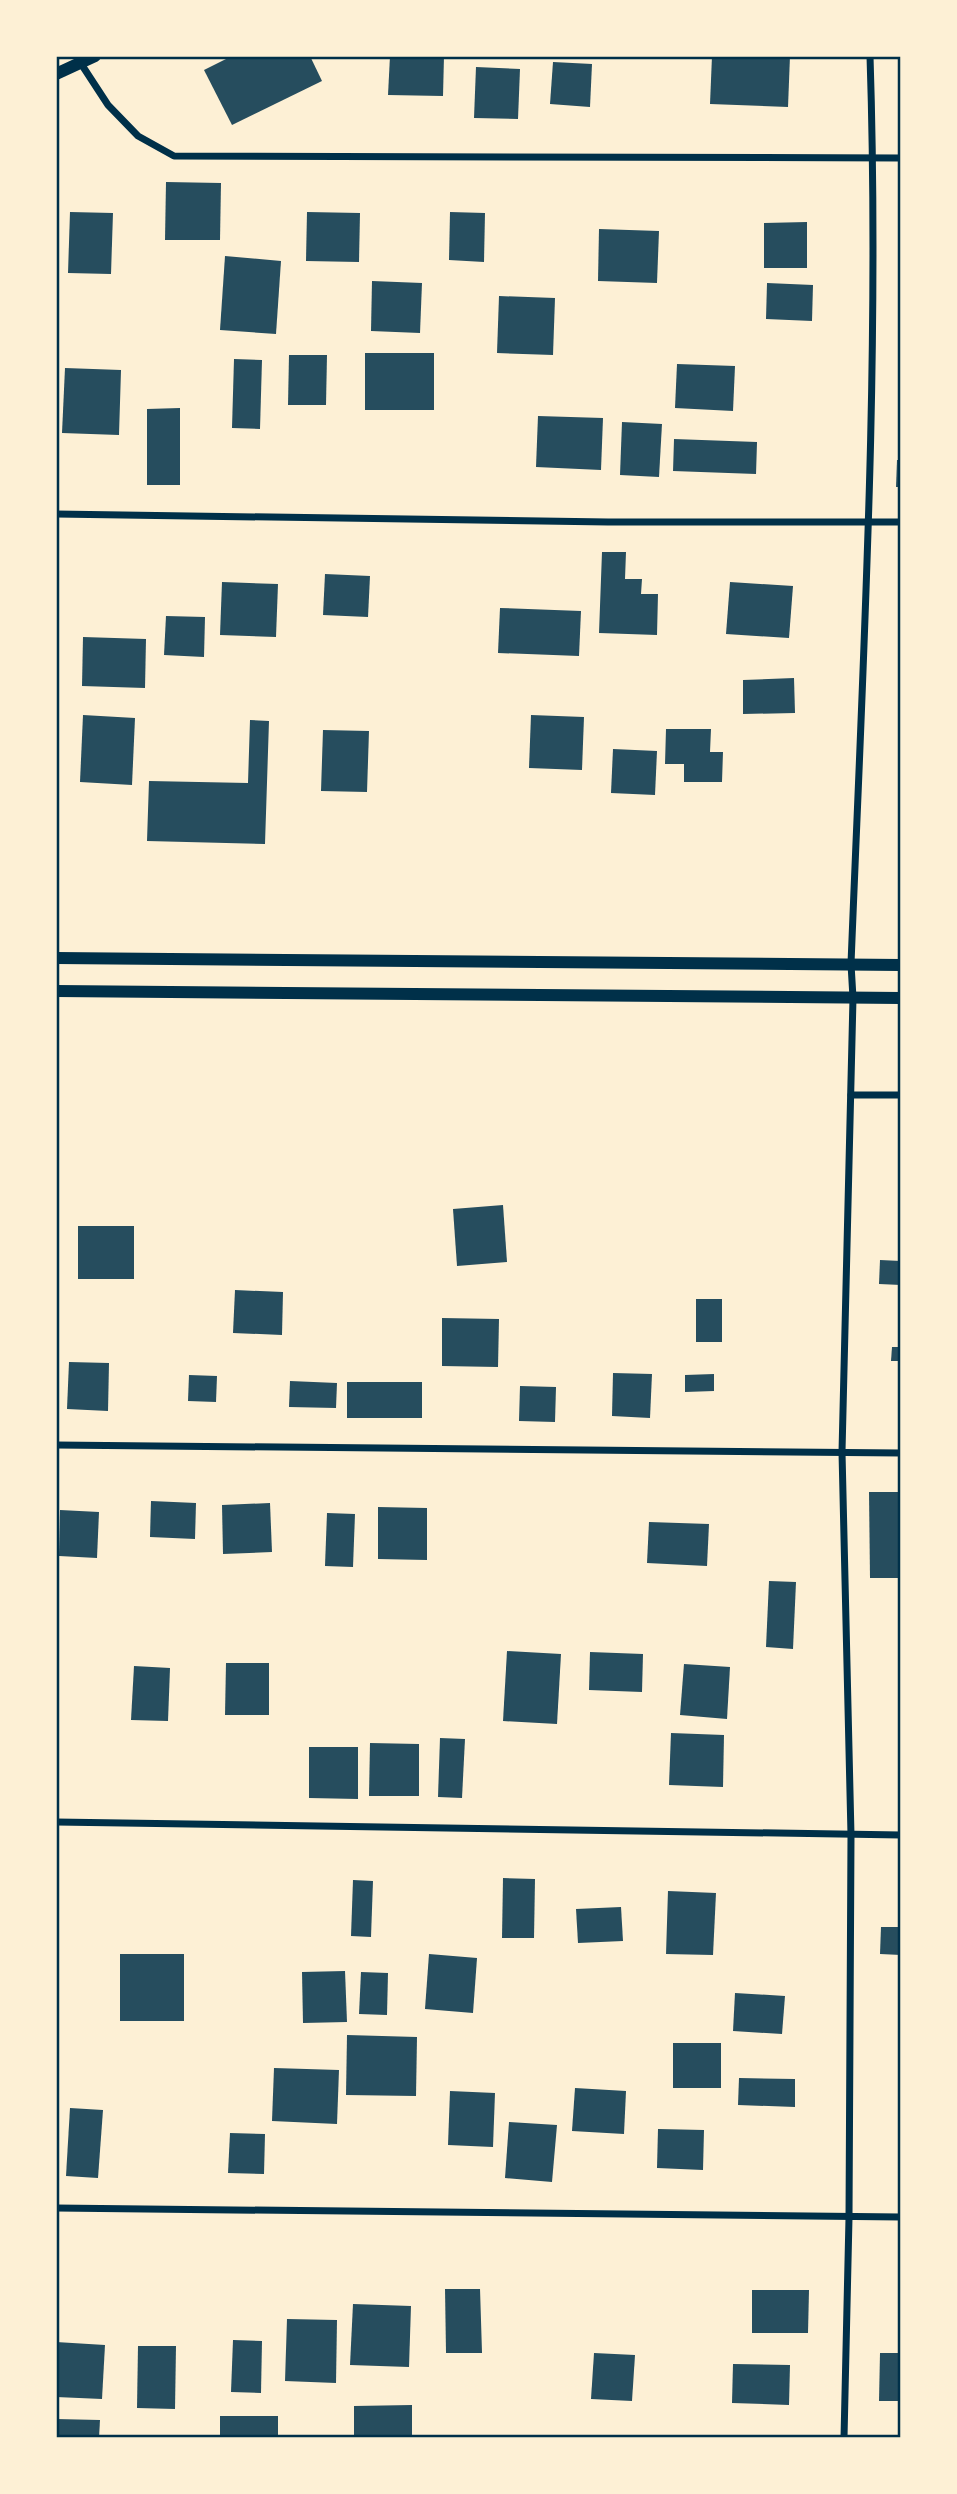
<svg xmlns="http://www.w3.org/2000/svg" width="957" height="2494" viewBox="0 0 957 2494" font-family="'Source Sans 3',sans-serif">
<rect width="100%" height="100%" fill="#fdf0d5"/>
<g fill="#264d5e">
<path d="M 232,56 L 310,56 L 322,81 L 232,125 L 204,70 Z"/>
<path d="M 390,56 L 444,56 L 443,96 L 388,95 Z"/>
<path d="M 712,56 L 790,56 L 788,107 L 710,104 Z"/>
<path d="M 553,62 L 592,64 L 590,107 L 550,104 Z"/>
<path d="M 476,67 L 520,69 L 518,119 L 474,118 Z"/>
<path d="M 166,182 L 221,183 L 220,240 L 165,240 Z"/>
<path d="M 70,212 L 113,213 L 111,274 L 68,273 Z"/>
<path d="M 307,212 L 360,213 L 359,262 L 306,261 Z"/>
<path d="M 450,212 L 485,213 L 484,262 L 449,260 Z"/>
<path d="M 807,222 L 807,268 L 764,268 L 764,223 Z"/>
<path d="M 599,229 L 659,231 L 657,283 L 598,281 Z"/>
<path d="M 225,256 L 281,261 L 276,334 L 220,330 Z"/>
<path d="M 372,281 L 422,283 L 420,333 L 371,331 Z"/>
<path d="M 767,283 L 813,285 L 812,321 L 766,319 Z"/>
<path d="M 499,296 L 555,298 L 553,355 L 497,353 Z"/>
<rect x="365" y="353" width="69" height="57"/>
<path d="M 289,355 L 327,355 L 326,405 L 288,405 Z"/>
<path d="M 234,359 L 262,360 L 260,429 L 232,428 Z"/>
<path d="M 677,364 L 735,366 L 733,411 L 675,408 Z"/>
<path d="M 65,368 L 121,370 L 119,435 L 62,433 Z"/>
<path d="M 180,408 L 180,485 L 147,485 L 147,409 Z"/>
<path d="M 538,416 L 603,418 L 601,470 L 536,467 Z"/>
<path d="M 622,422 L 662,424 L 659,477 L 620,475 Z"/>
<path d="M 674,439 L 757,442 L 756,474 L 673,471 Z"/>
<path d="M 897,460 L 901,460 L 901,487 L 896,487 Z"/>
<path d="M 602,552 L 626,552 L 625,579 L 642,579 L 641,594 L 658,594 L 657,635 L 599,633 Z"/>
<path d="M 325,574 L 370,576 L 368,617 L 323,615 Z"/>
<path d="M 222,582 L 278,584 L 276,637 L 220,635 Z"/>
<path d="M 730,582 L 793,586 L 789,638 L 726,634 Z"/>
<path d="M 500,608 L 581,611 L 579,656 L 498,653 Z"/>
<path d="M 166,616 L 205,617 L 204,657 L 164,655 Z"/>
<path d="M 83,637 L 146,639 L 145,688 L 82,686 Z"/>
<path d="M 794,678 L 795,713 L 743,714 L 743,680 Z"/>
<path d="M 83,715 L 135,718 L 132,785 L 80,782 Z"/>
<path d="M 531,715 L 584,717 L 582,770 L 529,768 Z"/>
<path d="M 250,720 L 269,721 L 265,844 L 147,841 L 149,781 L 248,783 Z"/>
<path d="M 666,729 L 711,729 L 710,752 L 723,752 L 722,782 L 684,782 L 684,764 L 665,764 Z"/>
<path d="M 323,730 L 369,731 L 367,792 L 321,791 Z"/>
<path d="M 613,749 L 657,751 L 655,795 L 611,793 Z"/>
<path d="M 503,1205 L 507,1262 L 457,1266 L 453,1209 Z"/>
<rect x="78" y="1226" width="56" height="53"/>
<path d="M 880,1260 L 901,1261 L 901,1285 L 879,1284 Z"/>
<path d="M 235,1290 L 283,1292 L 282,1335 L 233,1333 Z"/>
<rect x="696" y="1299" width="26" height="43"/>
<path d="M 442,1318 L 499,1319 L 498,1367 L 442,1366 Z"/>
<path d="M 892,1347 L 901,1347 L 901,1361 L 891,1361 Z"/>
<path d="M 69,1362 L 109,1363 L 108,1411 L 67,1409 Z"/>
<path d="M 613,1373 L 652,1374 L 650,1418 L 612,1416 Z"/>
<path d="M 714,1374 L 714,1391 L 685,1392 L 685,1375 Z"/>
<path d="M 189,1375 L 217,1376 L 216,1402 L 188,1401 Z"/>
<path d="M 290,1381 L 337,1383 L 336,1408 L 289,1407 Z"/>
<rect x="347" y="1382" width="75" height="36"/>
<path d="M 520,1386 L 556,1387 L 555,1422 L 519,1421 Z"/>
<path d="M 869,1492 L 901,1492 L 901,1578 L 870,1578 Z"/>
<path d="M 151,1501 L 196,1503 L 195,1539 L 150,1537 Z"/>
<path d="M 270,1503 L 272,1552 L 223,1554 L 222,1505 Z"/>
<path d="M 378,1507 L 427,1508 L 427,1560 L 378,1559 Z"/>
<path d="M 60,1510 L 99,1512 L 97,1558 L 59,1556 Z"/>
<path d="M 327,1513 L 355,1514 L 353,1567 L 325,1566 Z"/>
<path d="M 649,1522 L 709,1524 L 707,1566 L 647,1563 Z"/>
<path d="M 769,1581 L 796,1582 L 793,1649 L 766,1647 Z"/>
<path d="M 507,1651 L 561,1654 L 557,1724 L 503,1721 Z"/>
<path d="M 590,1652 L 643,1654 L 642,1692 L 589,1690 Z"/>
<path d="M 226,1663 L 269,1663 L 269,1715 L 225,1715 Z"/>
<path d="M 684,1664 L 730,1667 L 727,1719 L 680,1715 Z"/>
<path d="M 134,1666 L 170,1668 L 168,1721 L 131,1720 Z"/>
<path d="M 671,1733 L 724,1735 L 723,1787 L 669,1785 Z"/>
<path d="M 440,1738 L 465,1739 L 462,1798 L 438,1797 Z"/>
<path d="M 370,1743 L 419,1744 L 419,1796 L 369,1796 Z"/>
<path d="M 309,1747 L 358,1747 L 358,1799 L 309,1798 Z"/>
<path d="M 503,1878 L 535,1879 L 534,1938 L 502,1938 Z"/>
<path d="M 353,1880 L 373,1881 L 371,1937 L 351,1936 Z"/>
<path d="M 668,1891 L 716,1893 L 713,1955 L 666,1954 Z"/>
<path d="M 621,1907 L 623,1941 L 578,1943 L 576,1909 Z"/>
<path d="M 881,1927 L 901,1927 L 901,1955 L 880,1954 Z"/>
<rect x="120" y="1954" width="64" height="67"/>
<path d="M 429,1954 L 477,1958 L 473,2013 L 425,2009 Z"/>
<path d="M 345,1971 L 347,2022 L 303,2023 L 302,1972 Z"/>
<path d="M 361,1972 L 388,1973 L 387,2015 L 359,2014 Z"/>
<path d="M 735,1993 L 785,1996 L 782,2034 L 733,2031 Z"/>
<path d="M 347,2035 L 417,2037 L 416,2096 L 346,2095 Z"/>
<rect x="673" y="2043" width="48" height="45"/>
<path d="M 274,2068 L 339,2070 L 337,2124 L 272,2121 Z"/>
<path d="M 739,2078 L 795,2079 L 795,2107 L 738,2105 Z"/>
<path d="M 575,2088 L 626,2091 L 624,2134 L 572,2131 Z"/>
<path d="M 450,2091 L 495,2093 L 493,2147 L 448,2145 Z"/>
<path d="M 70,2108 L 103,2110 L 98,2178 L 66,2176 Z"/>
<path d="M 509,2122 L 557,2125 L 552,2182 L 505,2178 Z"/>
<path d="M 658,2129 L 704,2130 L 703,2170 L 657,2168 Z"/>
<path d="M 230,2133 L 265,2134 L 264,2174 L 228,2173 Z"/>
<path d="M 445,2289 L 480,2289 L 482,2353 L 446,2353 Z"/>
<path d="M 752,2290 L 809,2290 L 808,2333 L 752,2333 Z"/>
<path d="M 353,2304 L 411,2306 L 409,2367 L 350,2365 Z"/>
<path d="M 287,2319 L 337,2320 L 336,2383 L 285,2381 Z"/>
<path d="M 233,2340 L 262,2341 L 261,2393 L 231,2392 Z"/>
<path d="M 56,2342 L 105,2345 L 102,2399 L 56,2397 Z"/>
<path d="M 138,2346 L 176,2346 L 175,2409 L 137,2408 Z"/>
<path d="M 594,2353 L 635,2355 L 632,2401 L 591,2399 Z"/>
<path d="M 880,2353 L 901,2353 L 901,2401 L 879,2401 Z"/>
<path d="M 733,2364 L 790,2365 L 789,2405 L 732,2403 Z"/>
<path d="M 412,2405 L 412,2438 L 354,2438 L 354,2406 Z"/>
<rect x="220" y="2416" width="58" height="22"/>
<path d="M 56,2419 L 100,2420 L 99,2438 L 56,2438 Z"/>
</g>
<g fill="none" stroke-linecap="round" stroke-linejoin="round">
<g stroke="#003049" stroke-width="7">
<path d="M 76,56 L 108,105 L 138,136 L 174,156 L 901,158"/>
<path d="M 56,514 L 608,522 L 901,522"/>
<path d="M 851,1095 L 901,1095"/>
<path d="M 56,1445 L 901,1453"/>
<path d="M 56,1822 L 901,1835"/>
<path d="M 56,2208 L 901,2217"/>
<path d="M 844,2438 L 849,2218 L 851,1835 L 842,1452 L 853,998 L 851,964 C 863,662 880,358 870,56"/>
</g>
<g stroke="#003049" stroke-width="12">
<path d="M 56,74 L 95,56"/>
<path d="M 56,958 L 901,965"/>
<path d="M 56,991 L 901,998"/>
</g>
</g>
<rect width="957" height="2494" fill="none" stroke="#fdf0d5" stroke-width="116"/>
<rect x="58" y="58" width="841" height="2378" fill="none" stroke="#003049" stroke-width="2.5"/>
</svg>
